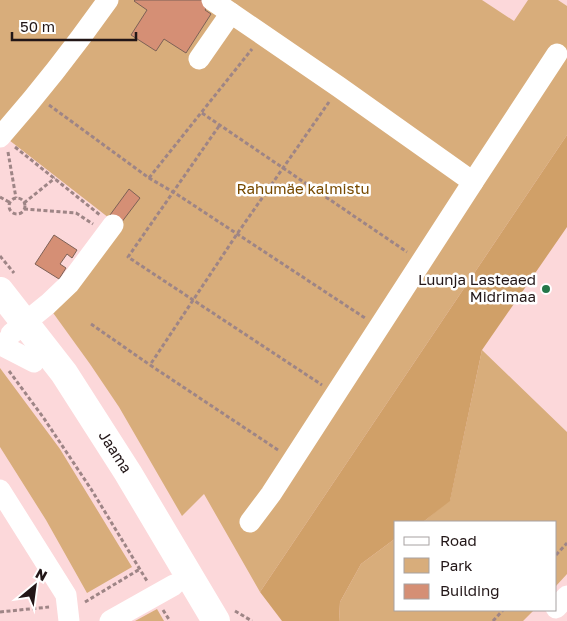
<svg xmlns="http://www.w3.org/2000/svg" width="567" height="621" viewBox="0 0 567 621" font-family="'Golos Text',sans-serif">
<rect width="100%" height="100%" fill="#fcd8da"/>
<g fill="#d8ad7b">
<path d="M 0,0 L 482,0 L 514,21 L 528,0 L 558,0 L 567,6 L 567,135 L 260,592 L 204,494 L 182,516 L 119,407 L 90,364 L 51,310 L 118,225 L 0,133 Z"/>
<path d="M 482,350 L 567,432 L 567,574 L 556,586 L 556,522 L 423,522 L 450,500 Z"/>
<path d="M 0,368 L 60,449 L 132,567 L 87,593 L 46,520 L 0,447 Z"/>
<path d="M 396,538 L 396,610 L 534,610 L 523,621 L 339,621 L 340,602 L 361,564 Z"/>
<path d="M 157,609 L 164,621 L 135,621 Z"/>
</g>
<path fill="#d0a068" d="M 567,135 L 567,227 L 482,350 L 450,501 L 423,522 L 396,522 L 396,538 L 361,564 L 340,602 L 339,621 L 282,621 L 260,592 Z"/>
<g fill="#d58f75" stroke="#7d6156">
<path d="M 135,0 L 210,0 L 211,1 L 205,10 L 211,14 L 186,53 L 164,39 L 156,51 L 131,35 L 147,10 L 134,1 Z"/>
<path d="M 129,189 L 140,198 L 121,223 L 110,215 Z"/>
<path d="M 54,235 L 77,250 L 72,258 L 67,254 L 60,264 L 66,268 L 59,279 L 35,264 Z"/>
</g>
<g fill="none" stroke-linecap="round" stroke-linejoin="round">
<g stroke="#9e8586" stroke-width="3" stroke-dasharray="4 2.5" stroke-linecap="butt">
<path d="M 49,105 L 149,178 L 175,193 L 365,318"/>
<path d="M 202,113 L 407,252"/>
<path d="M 219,126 L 128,257 L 322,385"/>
<path d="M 15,147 L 100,215"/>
<path d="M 8,152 L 16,198"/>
<path d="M 149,178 L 252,49"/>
<path d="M 0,197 L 9,202"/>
<circle cx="17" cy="206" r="8"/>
<path d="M 24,203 L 55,178"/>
<path d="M 24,209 L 76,213 L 93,224"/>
<path d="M 0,256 L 14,273"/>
<path d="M 91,324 L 150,365"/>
<path d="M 9,371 L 43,417 L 91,489 L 147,581"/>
<path d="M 278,450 L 150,365 L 237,234 L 329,102"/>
<path d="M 556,555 L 567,543"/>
<path d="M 85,602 L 140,569"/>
<path d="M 163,610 L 170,621"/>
<path d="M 235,611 L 252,621"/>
<path d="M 0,612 L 49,607"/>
<path d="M 493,621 L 503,610"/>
</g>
<g stroke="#fff" stroke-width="21">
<path d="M 212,0 L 339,87 L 473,182 L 271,494 L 250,522"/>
<path d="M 199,59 L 231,13"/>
<path d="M 0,137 C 39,93 74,48 108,0"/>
<path d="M 473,182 L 557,54"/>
<path d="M 11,334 L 48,304 L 69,284 L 113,225"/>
<path d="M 0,343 L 3,346 L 34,362"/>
<path d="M 0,490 L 66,595 L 69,621"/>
<path d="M 556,608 L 567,596"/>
<path d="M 110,621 L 174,585"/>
</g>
<path stroke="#fff" stroke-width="28" d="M 0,291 L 64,373 L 128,473 L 216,621"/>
</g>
<circle fill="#247749" stroke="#fff" stroke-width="2" cx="546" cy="289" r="5"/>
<g text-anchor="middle" stroke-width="5" stroke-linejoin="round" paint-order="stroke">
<g font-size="15" fill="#774a00" stroke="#fff">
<text x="303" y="194">Rahumäe kalmistu</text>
</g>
<g font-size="15" fill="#221617" stroke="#fff" text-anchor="end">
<text x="536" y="285">Luunja Lasteaed<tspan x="536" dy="17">Midrimaa</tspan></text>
</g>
<g font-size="15" fill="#221617" stroke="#fff">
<text transform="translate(115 452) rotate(57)" y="5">Jaama</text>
</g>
</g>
<rect x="394" y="521" width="162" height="90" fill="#ffffff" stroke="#a7a2a2"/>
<rect x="404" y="537" width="25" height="8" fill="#ffffff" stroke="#a7a2a2"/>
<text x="440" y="546" font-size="15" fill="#221617">Road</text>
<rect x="404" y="558" width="25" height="15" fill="#d8ad7b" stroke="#a7a2a2"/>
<text x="440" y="571" font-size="15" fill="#221617">Park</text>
<rect x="404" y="584" width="25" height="15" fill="#d58f75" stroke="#a7a2a2"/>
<text x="440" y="596" font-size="15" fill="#221617">Building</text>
<g transform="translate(35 586) rotate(29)" stroke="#ffffff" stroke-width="4" paint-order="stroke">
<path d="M0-4L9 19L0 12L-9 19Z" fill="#221617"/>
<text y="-8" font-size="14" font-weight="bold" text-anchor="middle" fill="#221617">N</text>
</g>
<path d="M12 32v8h124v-8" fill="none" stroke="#221617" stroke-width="2.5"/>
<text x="20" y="32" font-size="15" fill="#221617" stroke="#ffffff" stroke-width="4" paint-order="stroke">50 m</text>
</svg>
